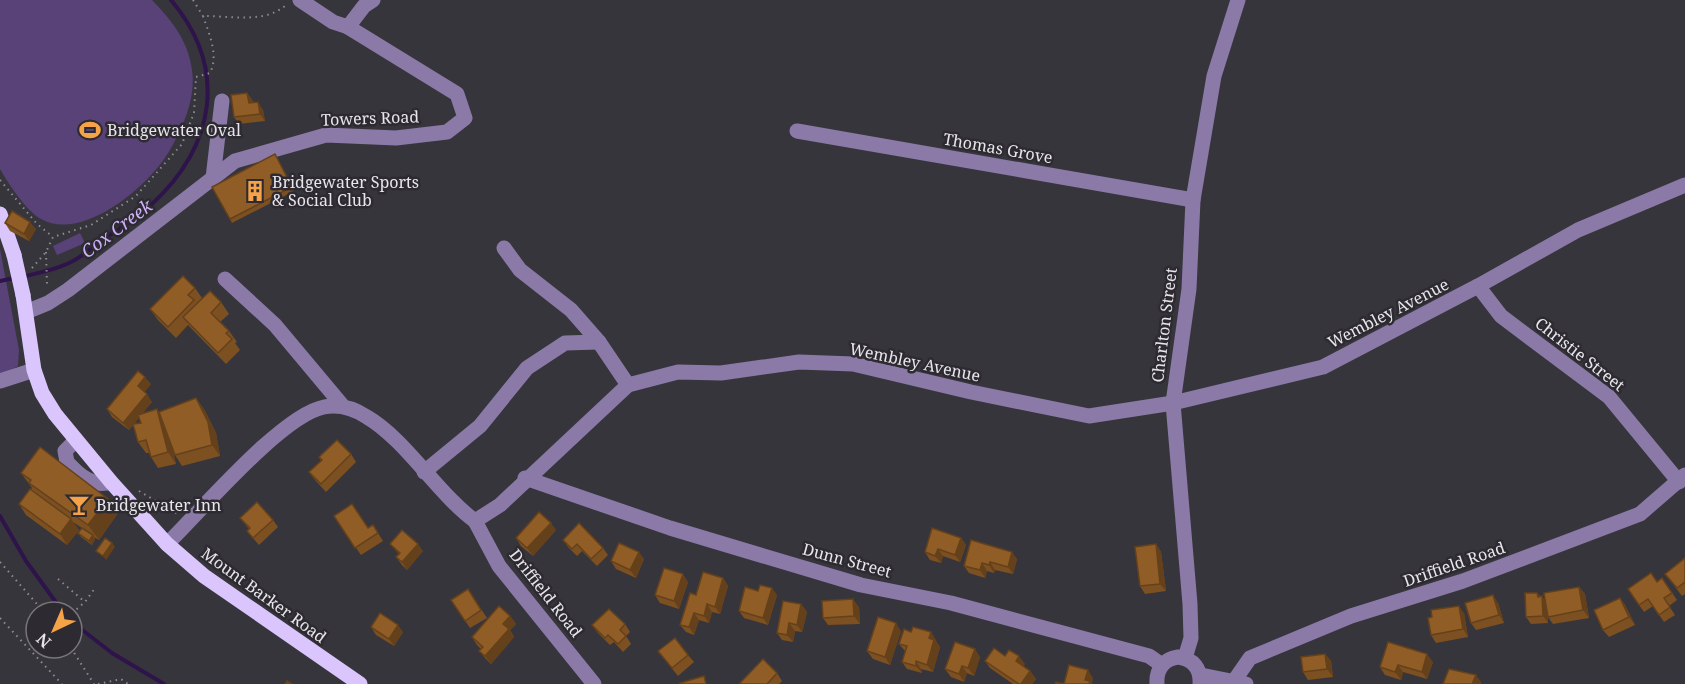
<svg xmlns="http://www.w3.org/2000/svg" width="1685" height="684" viewBox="0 0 1685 684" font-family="'Noto Serif',serif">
<rect width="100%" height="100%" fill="#37353c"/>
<g fill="#584277">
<path d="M 0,0 L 152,0 C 172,21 188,40 192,70 C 196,97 184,125 171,148 C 152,184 83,243 41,219 C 26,211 8,183 0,169 Z"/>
<path d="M 80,233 L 85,243 L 57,255 L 53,246 Z"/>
<path d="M 0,249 L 19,350 L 18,366 L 0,377 Z"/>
</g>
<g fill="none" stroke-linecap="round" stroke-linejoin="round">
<g stroke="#2e144a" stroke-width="4">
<path d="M 21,277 C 39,273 58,269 73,261 C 83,256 90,248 99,242 C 117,230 135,220 151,205 C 215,146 229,69 171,0"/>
<path d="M 0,281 L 14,278"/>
<path d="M 0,516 L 26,561 L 63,612"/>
<path d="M 72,622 L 112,653 L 164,684"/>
</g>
<g stroke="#8e8c92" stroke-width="2" stroke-dasharray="1.5 4.5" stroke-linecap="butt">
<path d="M 193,0 L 203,16"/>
<path d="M 0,180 L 37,224 L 53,237"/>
<path d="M 46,252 L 47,285"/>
<path d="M 32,268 L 46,252 L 53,237 L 91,225 L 136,196 L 182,144 L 194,113 L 196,77 L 210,73 C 219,55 209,34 203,16 C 230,16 267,24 287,4"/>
<path d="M 139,491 L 178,514"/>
<path d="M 0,562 L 44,612"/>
<path d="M 58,579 L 85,602"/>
<path d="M 72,613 L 85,602 L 95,588"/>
<path d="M 0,618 L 62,684"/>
<path d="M 71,648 L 94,684"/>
<path d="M 98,684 L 121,679 L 128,684"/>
</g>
<g stroke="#8b7aa8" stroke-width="15">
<path d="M 300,0 L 333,22 L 348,27"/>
<path d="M 797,131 L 1193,200"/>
<path d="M 213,178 L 222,101"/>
<path d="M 504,248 L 520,270 L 571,310 L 599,342 L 628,385"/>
<path d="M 225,279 L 275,325 L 342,405"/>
<path d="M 1478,286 L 1501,316 L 1609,397 L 1679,482"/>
<path d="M 26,312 L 48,303 L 68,290 L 235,161 L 326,135 L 396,138 L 447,132 L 465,118 L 457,94 L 348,27 L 364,6 L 373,0"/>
<path d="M 0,381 L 34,370"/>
<path d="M 76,440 L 65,451 L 67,462 C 79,475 93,488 111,482"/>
<path d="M 424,472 L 480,426 L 527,368 L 565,343 L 599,342"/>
<path d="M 525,478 L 670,528 L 861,585 L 951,603 L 1149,656 L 1162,665"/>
<path d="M 475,521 L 499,566 L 594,684"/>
<path d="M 167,544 C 201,511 282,415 324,407 C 340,404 353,408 367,417 C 406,440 437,493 475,521 L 500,505 L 628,385 L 678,372 L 721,373 L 799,362 L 853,364 L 971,392 L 1089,416 L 1173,403 L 1323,367 L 1478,286 L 1578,230 L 1685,185"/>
<path d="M 1185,658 L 1191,638 L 1190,604 L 1173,403 L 1189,289 L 1193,200 L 1214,76 L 1238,0"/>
<path d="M 1201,675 L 1246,684"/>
<path d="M 1234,681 L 1250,658 L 1351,616 L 1463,581 L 1640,514 L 1685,475"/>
<path d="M 1157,684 C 1156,669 1164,659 1178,657 C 1194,659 1201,669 1200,684"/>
</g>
<g stroke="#dac5fd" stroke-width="15">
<path d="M 0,214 L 14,255"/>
<path d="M 23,295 L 34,370 L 42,393 L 55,414 L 111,482 L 167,544 L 204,576 L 360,684"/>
</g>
<path stroke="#dac5fd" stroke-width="15" d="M 14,255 L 23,295"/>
</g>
<g fill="#7c5021" fill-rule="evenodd">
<path d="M 247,93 L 253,101 L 253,103 L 263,110 L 265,121 L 239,124 L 234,117 Z"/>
<path d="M 275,154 L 294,191 L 232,223 L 230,219 Z"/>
<path d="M 5,223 L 36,229 L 29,241 L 10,231 Z"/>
<path d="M 195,288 L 202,298 L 221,302 L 229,314 L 220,322 L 229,331 L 237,342 L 235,343 L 240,350 L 226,364 L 188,325 L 176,338 L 158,320 L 150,309 Z"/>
<path d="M 151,384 L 144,392 L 152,402 L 142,413 L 157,409 L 159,412 L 204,409 L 216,433 L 220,456 L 182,466 L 175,455 L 172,447 L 176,464 L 158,468 L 151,457 L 149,453 L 146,453 L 138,442 L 133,425 L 129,430 L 112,417 L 107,409 ZM 139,417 L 141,423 L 134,424 Z"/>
<path d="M 351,454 L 356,462 L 326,492 L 315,480 L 309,472 L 321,461 L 319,457 Z"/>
<path d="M 21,473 L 118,513 L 99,540 L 94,537 L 95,539 L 92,545 L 81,537 L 78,533 L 82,528 L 73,522 L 79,530 L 67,545 L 26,515 L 19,504 L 32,488 Z"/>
<path d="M 334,516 L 368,528 L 373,525 L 383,541 L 361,555 Z"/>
<path d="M 240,518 L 273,520 L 278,527 L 259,545 L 247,531 L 249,529 Z"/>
<path d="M 556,530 L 533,556 L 521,546 L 516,538 Z"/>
<path d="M 961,538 L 966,545 L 960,562 L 943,556 L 941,563 L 930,560 L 925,552 Z"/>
<path d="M 563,540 L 603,548 L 608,555 L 597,566 L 582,551 L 577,556 L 568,547 Z"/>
<path d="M 390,544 L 423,551 L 407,570 L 402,565 L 396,557 L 399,554 Z"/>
<path d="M 1156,544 L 1161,552 L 1166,591 L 1145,594 L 1140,586 Z"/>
<path d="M 1685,558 L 1685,594 L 1682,596 L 1665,574 Z"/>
<path d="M 644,559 L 636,578 L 616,569 L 611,561 Z"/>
<path d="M 1017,559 L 1013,574 L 995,570 L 994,573 L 987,571 L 985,578 L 969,573 L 964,566 Z"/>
<path d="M 723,578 L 728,586 L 720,614 L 712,612 L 709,623 L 699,620 L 694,635 L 686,632 L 680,625 L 696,595 Z"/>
<path d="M 1662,578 L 1677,600 L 1669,606 L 1675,615 L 1664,622 L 1653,606 L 1644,612 L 1628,589 L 1657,582 Z"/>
<path d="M 688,582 L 679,609 L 660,603 L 655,595 Z"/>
<path d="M 1579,587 L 1585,594 L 1589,618 L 1553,624 L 1548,617 L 1548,623 L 1531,624 L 1526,617 L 1537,593 L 1540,596 L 1542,596 L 1545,601 Z"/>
<path d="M 468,589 L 487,618 L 470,628 L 451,600 Z"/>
<path d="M 758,591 L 777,595 L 768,625 L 744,618 L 739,611 Z"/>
<path d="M 1620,598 L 1625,605 L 1635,625 L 1609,637 L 1603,630 Z"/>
<path d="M 1498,603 L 1504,623 L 1476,630 L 1471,623 Z"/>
<path d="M 801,604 L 807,612 L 802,632 L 795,631 L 793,642 L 782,640 L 777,633 Z"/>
<path d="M 859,607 L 860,624 L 828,625 L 823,618 Z"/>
<path d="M 1464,613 L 1468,637 L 1436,643 L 1431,635 L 1432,617 Z"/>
<path d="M 510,616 L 516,624 L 510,630 L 514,637 L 491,664 L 485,658 L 479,651 L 481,649 L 477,645 L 472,637 Z"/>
<path d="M 625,624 L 630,632 L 626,636 L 631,644 L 623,652 L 614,642 L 610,645 L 598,633 L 592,625 Z"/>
<path d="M 371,627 L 403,632 L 394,646 L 376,635 Z"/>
<path d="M 901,631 L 890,665 L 873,659 L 867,651 Z"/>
<path d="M 936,640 L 936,641 L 940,647 L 933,672 L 921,669 L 922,673 L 907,669 L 902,662 L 905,651 L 899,644 Z"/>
<path d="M 1388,642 L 1433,662 L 1427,679 L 1403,672 L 1401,680 L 1385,675 L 1380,667 Z"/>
<path d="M 658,651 L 688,655 L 694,662 L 678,676 Z"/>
<path d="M 1325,654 L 1331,661 L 1333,677 L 1308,680 L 1303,672 Z"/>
<path d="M 1005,656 L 1025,664 L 1023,666 L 1030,671 L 1036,679 L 1032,684 L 1013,684 L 990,668 L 985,661 Z"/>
<path d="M 980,657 L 974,676 L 967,673 L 964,682 L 951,677 L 945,669 Z"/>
<path d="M 777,673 L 782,681 L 779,684 L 741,684 L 740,683 Z"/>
</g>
<g fill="#65411b">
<path d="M 247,93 L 253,101 L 254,111 L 249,103 Z"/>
<path d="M 258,102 L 263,110 L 265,121 L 260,114 Z"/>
<path d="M 30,222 L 36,229 L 29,241 L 24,234 Z"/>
<path d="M 145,377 L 151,384 L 143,394 L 138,386 Z"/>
<path d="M 147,394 L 152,402 L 129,430 L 123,423 Z"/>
<path d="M 196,398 L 204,409 L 216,433 L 220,456 L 212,445 Z"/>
<path d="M 157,409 L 165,420 L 176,464 L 168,452 Z"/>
<path d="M 108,499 L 118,513 L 99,540 L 88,525 Z"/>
<path d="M 71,519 L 79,530 L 67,545 L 60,534 Z"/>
<path d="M 551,523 L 556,530 L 533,556 L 527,548 Z"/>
<path d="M 93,535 L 95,539 L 92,545 L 89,541 Z"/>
<path d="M 961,538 L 966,545 L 960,562 L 955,555 Z"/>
<path d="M 112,543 L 115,547 L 106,560 L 103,556 Z"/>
<path d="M 418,544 L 423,551 L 407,570 L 402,562 Z"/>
<path d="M 1156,544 L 1161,552 L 1166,591 L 1160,584 Z"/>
<path d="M 938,549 L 943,556 L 941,563 L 935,556 Z"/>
<path d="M 639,552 L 644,559 L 636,578 L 630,570 Z"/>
<path d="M 1012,552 L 1017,559 L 1013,574 L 1008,567 Z"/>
<path d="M 990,562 L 995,570 L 994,573 L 989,565 Z"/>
<path d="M 982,563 L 987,571 L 985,578 L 980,570 Z"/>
<path d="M 683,574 L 688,582 L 679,609 L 674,601 Z"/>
<path d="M 723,578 L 728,586 L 720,614 L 715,607 Z"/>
<path d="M 1579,587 L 1585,594 L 1589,618 L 1583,610 Z"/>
<path d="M 772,588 L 777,595 L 768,625 L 763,618 Z"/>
<path d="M 1537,593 L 1542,599 L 1542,596 L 1547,604 L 1548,623 L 1543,616 Z"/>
<path d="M 1493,595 L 1498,603 L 1504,623 L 1499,615 Z"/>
<path d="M 1620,598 L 1625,605 L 1635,625 L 1629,617 Z"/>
<path d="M 853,599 L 859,607 L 860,624 L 854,616 Z"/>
<path d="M 707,604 L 712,612 L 709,623 L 704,616 Z"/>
<path d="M 801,604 L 807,612 L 802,632 L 797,625 Z"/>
<path d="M 1459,606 L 1464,613 L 1468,637 L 1463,629 Z"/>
<path d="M 694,613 L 699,620 L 694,635 L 689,627 Z"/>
<path d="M 510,616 L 516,624 L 510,630 L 514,637 L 491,664 L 485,656 L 503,624 Z"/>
<path d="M 789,623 L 795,631 L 793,642 L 787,635 Z"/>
<path d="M 896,623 L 901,631 L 890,665 L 885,657 Z"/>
<path d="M 398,625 L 403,632 L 394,646 L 389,639 Z"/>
<path d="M 931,632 L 936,640 L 936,641 L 940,647 L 933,672 L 927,665 L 929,638 Z"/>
<path d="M 975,649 L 980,657 L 974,676 L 968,668 Z"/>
<path d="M 1325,654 L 1331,661 L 1333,677 L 1327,669 Z"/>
<path d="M 1427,654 L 1433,662 L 1427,679 L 1422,672 Z"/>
<path d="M 1019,656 L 1025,664 L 1021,669 L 1016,661 Z"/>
<path d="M 916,661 L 921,669 L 922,673 L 916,666 Z"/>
<path d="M 1398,665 L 1403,672 L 1401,680 L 1395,672 Z"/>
<path d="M 962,666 L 967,673 L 964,682 L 959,674 Z"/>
<path d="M 1088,670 L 1093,678 L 1092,684 L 1088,684 L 1085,680 Z"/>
<path d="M 1030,671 L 1036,679 L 1032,684 L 1021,684 Z"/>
<path d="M 1476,675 L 1481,682 L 1481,684 L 1472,684 Z"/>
</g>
<g fill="#905d26" stroke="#65411b" stroke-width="1.5">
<path d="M 247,93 L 249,103 L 258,102 L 260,114 L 234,117 L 231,95 Z"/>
<path d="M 275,154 L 292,187 L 230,219 L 212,187 Z"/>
<path d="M 12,211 L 30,222 L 24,234 L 5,223 Z"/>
<path d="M 183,276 L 195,288 L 188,295 L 194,300 L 168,327 L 150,309 Z"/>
<path d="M 210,291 L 221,302 L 211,313 L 229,331 L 226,333 L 232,339 L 218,353 L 183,317 Z"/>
<path d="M 138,371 L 145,377 L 138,386 L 147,394 L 123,423 L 107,409 Z"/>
<path d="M 196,398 L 208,422 L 212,445 L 175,455 L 159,412 Z"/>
<path d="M 157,409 L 168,452 L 151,457 L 146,440 L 138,442 L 133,424 L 141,423 L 138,415 Z"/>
<path d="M 337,440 L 351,454 L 321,484 L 309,472 L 322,460 L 319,457 Z"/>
<path d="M 40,447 L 108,499 L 88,525 L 29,483 L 31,480 L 21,473 Z"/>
<path d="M 30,489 L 71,519 L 60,534 L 19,504 Z"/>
<path d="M 257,502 L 273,520 L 253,538 L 247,531 L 250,528 L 240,518 Z"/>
<path d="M 352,504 L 368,528 L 373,525 L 378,533 L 355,548 L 334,516 Z"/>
<path d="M 539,512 L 551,523 L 527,548 L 516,538 Z"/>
<path d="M 579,523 L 603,548 L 591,559 L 577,544 L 572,549 L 563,540 Z"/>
<path d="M 82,528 L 93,535 L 89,541 L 78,533 Z"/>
<path d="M 932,528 L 961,538 L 955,555 L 938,549 L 935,556 L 925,552 Z"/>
<path d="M 402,530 L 418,544 L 402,562 L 396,557 L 400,553 L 390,544 Z"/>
<path d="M 105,538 L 112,543 L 103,556 L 96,551 Z"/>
<path d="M 971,540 L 1012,552 L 1008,567 L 990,562 L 989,565 L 982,563 L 980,570 L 964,566 Z"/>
<path d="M 619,543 L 639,552 L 630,570 L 611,561 Z"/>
<path d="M 1156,544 L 1160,584 L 1140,586 L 1135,547 Z"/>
<path d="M 1685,558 L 1685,582 L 1677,588 L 1665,574 Z"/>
<path d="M 664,568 L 683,574 L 674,601 L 655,595 Z"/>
<path d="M 703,572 L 723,578 L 715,607 L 707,604 L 704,616 L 694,613 L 689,627 L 680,625 L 690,593 L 696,595 Z"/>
<path d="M 1651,573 L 1657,582 L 1662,578 L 1672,593 L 1664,598 L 1670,607 L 1659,615 L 1648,599 L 1639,605 L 1628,589 Z"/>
<path d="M 760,585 L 772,588 L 763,618 L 739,611 L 745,587 L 758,591 Z"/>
<path d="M 1579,587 L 1583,610 L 1548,617 L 1544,593 Z"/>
<path d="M 468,589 L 481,610 L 465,621 L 451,600 Z"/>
<path d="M 1525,593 L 1537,593 L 1538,597 L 1542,596 L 1543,616 L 1526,617 Z"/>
<path d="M 1493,595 L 1499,615 L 1471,623 L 1465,603 Z"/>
<path d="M 1620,598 L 1629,617 L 1603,630 L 1594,610 Z"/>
<path d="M 853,599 L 854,616 L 823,618 L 822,601 Z"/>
<path d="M 783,601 L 801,604 L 797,625 L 789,623 L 787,635 L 777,633 Z"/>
<path d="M 499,606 L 510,616 L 503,624 L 509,629 L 485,656 L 479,651 L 483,647 L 472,637 Z"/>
<path d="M 1459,606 L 1463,629 L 1431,635 L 1428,618 L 1432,617 L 1431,610 Z"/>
<path d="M 609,609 L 625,624 L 620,630 L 626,636 L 618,644 L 608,635 L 605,638 L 592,625 Z"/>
<path d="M 380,613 L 398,625 L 389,639 L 371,627 Z"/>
<path d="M 878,617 L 896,623 L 885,657 L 867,651 Z"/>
<path d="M 913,627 L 931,632 L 929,638 L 934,640 L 927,665 L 916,661 L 916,666 L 902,662 L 907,646 L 899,644 L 904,629 L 911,632 Z"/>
<path d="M 675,638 L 688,655 L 672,668 L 658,651 Z"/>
<path d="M 955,642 L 975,649 L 968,668 L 962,666 L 959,674 L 945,669 Z"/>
<path d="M 1388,642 L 1427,654 L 1422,672 L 1398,665 L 1395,672 L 1380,667 Z"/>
<path d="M 994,648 L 1005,656 L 1009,650 L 1019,656 L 1016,661 L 1030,671 L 1021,684 L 1019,684 L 985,661 Z"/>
<path d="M 1325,654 L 1327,669 L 1303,672 L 1301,657 Z"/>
<path d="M 763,659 L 777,673 L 767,684 L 742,684 L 740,683 Z"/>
<path d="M 1069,665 L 1088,670 L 1085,680 L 1090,681 L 1089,684 L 1055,684 L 1056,682 L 1064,684 Z"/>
<path d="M 1449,669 L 1476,675 L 1472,684 L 1443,684 Z"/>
<path d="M 704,676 L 706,684 L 680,684 L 680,683 Z"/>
<path d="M 287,681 L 292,684 L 285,684 Z"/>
</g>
<defs>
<symbol id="stadium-bare" viewBox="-9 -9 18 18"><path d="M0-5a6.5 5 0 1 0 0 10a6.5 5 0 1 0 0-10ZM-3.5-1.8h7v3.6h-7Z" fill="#f6a247" stroke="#2d2b31" stroke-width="2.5" paint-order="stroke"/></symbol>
<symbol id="building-bare" viewBox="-9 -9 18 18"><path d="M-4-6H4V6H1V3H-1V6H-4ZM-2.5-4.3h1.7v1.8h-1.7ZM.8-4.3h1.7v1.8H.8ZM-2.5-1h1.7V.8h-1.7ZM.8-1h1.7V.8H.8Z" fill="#f6a247" stroke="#2d2b31" stroke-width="2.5" paint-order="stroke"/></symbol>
<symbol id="bar-bare" viewBox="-9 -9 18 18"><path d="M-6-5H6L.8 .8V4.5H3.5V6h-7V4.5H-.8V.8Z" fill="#f6a247" stroke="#2d2b31" stroke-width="2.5" paint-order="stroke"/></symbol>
</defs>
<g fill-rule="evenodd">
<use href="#stadium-bare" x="75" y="115" width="30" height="30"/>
<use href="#building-bare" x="240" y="176" width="30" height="30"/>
<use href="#bar-bare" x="64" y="490" width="30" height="30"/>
</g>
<g text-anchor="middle" stroke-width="5" stroke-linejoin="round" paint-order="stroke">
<g font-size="16" fill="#e8e6eb" stroke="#2d2b31">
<text transform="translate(370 118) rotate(-2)" y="6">Towers Road</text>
<text transform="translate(998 148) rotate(10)" y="6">Thomas Grove</text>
<text transform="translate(1388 313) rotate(-27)" y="6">Wembley Avenue</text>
<text transform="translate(1164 325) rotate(-83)" y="6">Charlton Street</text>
<text transform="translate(1580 354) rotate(38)" y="6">Christie Street</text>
<text transform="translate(915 362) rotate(12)" y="6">Wembley Avenue</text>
<text transform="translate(847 560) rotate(15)" y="6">Dunn Street</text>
<text transform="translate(1454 564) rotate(-19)" y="6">Driffield Road</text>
<text transform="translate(546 593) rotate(52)" y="6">Driffield Road</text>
<text transform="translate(264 595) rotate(36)" y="6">Mount Barker Road</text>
</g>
<g font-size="16" fill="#e8e6eb" stroke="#2d2b31" text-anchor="start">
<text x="107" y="136">Bridgewater Oval</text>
<text x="272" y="188">Bridgewater Sports<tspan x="272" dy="18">&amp; Social Club</tspan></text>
<text x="96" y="511">Bridgewater Inn</text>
</g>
<g font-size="18" font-style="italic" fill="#cdb2f8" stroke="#2d2b31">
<text transform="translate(117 229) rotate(-37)" y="6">Cox Creek</text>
</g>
</g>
<g transform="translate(54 630) rotate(224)"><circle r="28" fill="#2d2b31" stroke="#78767b" stroke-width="1.5"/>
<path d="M0-4.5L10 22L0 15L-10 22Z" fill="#f6a247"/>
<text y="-9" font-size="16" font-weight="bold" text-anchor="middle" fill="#e8e6eb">N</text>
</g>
</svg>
